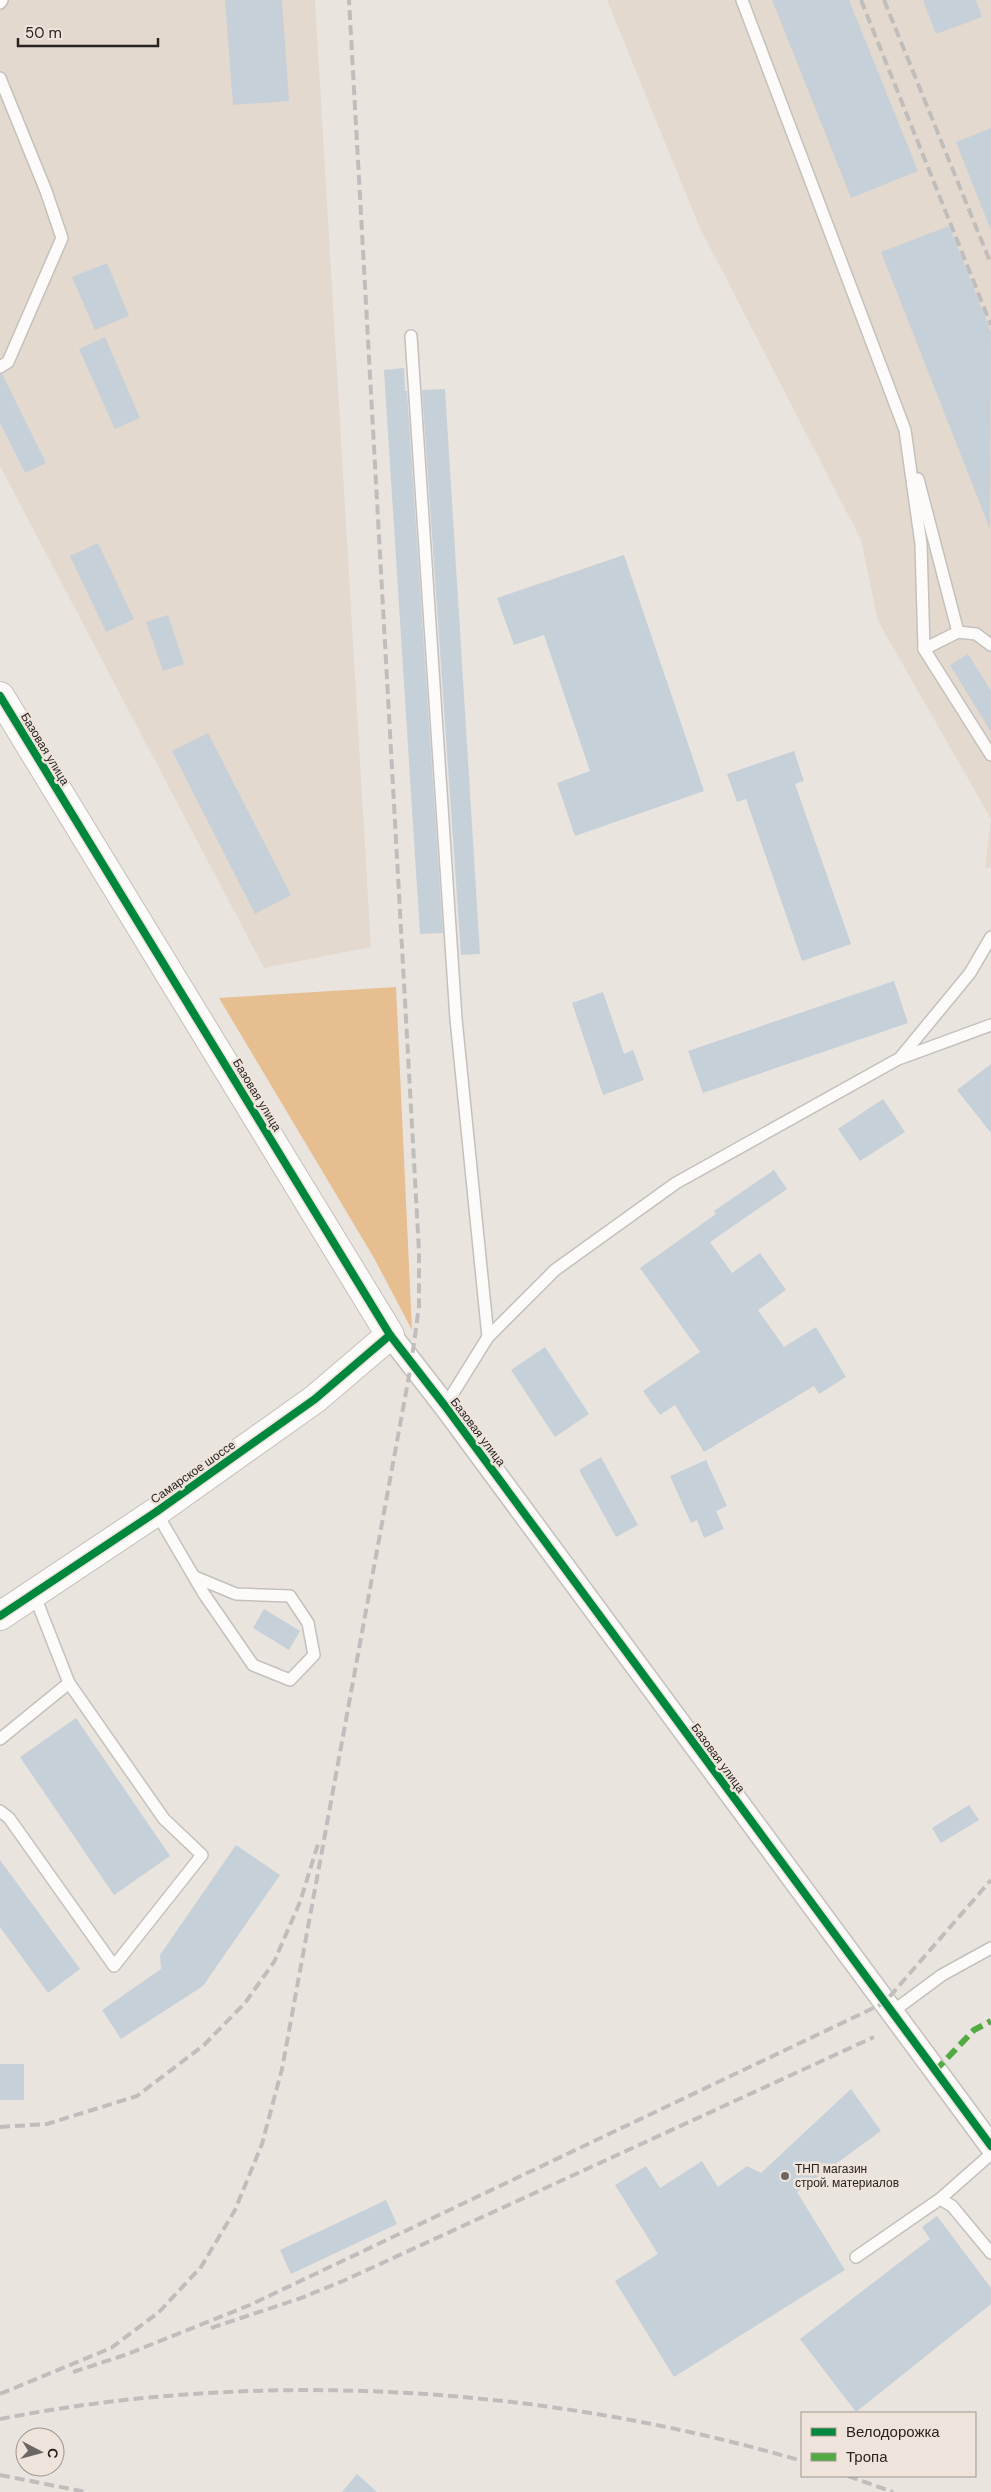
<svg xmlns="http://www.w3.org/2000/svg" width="991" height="2492" viewBox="0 0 991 2492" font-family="'DM Sans',sans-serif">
<rect width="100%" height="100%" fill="#eae4df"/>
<g fill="#e4d9ce">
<path d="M 0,0 L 315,0 L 371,947 L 264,968 L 0,466 Z"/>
<path d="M 607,0 L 991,0 L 991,868 L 985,868 L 991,819 L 878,621 L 861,540 L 699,226 Z"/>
</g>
<path fill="#e6be90" d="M 396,987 L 412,1330 L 374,1258 L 219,998 Z"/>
<g fill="#c6d0d8">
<path d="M 225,0 L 282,0 L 289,101 L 233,105 Z"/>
<path d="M 772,0 L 849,0 L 918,171 L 851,198 Z"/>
<path d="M 923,0 L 976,0 L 982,17 L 936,34 Z"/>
<path d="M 991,128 L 991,228 L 990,228 L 956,142 Z"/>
<path d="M 949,226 L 991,332 L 990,529 L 881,252 Z"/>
<path d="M 107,263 L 129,316 L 95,330 L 72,277 Z"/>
<path d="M 105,337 L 140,418 L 115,429 L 79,349 Z"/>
<path d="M 404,368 L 405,391 L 407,391 L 443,933 L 420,934 L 384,370 Z"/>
<path d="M 0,374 L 2,374 L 46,463 L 25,473 L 0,423 Z"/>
<path d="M 445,389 L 480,954 L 461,955 L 422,390 Z"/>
<path d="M 98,543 L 134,619 L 106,632 L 70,556 Z"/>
<path d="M 624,555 L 704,791 L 575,836 L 557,783 L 590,771 L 544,635 L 514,645 L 497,598 Z"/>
<path d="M 168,615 L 184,664 L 163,671 L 146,622 Z"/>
<path d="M 968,654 L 991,691 L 991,732 L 950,665 Z"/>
<path d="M 208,733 L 291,895 L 255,914 L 172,751 Z"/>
<path d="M 794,751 L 804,781 L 795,784 L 851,944 L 802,961 L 746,799 L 737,802 L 727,774 Z"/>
<path d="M 894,981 L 908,1023 L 703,1093 L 688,1051 Z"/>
<path d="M 603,992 L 624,1054 L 633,1050 L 644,1080 L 603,1095 L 572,1003 Z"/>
<path d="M 991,1064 L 991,1133 L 957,1090 Z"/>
<path d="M 883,1099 L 905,1132 L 860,1161 L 838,1129 Z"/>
<path d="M 774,1170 L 787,1189 L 710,1242 L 732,1273 L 760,1253 L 786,1290 L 758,1310 L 784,1347 L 816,1327 L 846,1377 L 819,1394 L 814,1386 L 704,1452 L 675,1405 L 660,1415 L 643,1391 L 700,1352 L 640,1268 L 716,1214 L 714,1211 Z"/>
<path d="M 545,1347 L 589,1414 L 555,1437 L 511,1370 Z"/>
<path d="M 601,1457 L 638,1525 L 616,1537 L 579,1470 Z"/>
<path d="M 706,1460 L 727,1506 L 716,1511 L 724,1529 L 704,1538 L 697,1520 L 691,1523 L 670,1476 Z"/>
<path d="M 264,1609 L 300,1631 L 289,1650 L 253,1628 Z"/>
<path d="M 76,1718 L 170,1856 L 114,1895 L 20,1757 Z"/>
<path d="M 969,1805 L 979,1820 L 941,1843 L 932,1828 Z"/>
<path d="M 236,1845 L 280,1875 L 203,1986 L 121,2039 L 102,2010 L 161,1969 L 160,1955 Z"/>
<path d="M 0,1860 L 80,1969 L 48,1993 L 0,1927 Z"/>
<rect x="0" y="2064" width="24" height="36"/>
<path d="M 851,2089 L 881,2131 L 797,2192 L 845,2270 L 674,2377 L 615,2281 L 658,2254 L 615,2185 L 646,2166 L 660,2188 L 702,2161 L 718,2187 L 747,2166 L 761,2173 Z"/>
<path d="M 386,2200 L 397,2224 L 291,2274 L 280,2250 Z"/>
<path d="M 937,2216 L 991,2288 L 991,2304 L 856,2412 L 800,2339 L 930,2239 L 922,2227 Z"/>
<path d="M 357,2474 L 377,2492 L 342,2492 Z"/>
</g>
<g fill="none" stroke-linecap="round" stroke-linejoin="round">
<defs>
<g id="lane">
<path d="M 742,0 L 905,430 L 921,544 L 924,649"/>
<path d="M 0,3 L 2,0"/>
<path d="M 0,78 L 46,191 L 62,238 L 8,362 L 0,367"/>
<path d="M 411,336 L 456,1019 L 488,1337"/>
<path d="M 918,479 L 958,632"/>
<path d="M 991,645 L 976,634 L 958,632 L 924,649 L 991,755"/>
<path d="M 901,1058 L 991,1025"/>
<path d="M 445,1406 L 488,1337 L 555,1270 L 676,1183 L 900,1058 L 970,973 L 991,937"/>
<path d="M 156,1512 L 204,1594 L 253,1665 L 290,1680 L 314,1655 L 308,1623 L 290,1596 L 236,1594 L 195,1577"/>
<path d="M 34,1594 L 69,1683"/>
<path d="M 0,1739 L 69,1683 L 164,1819 L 202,1855 L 114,1966 L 9,1818 L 0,1811"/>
<path d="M 892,2012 L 942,1975 L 991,1948"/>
<path d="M 940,2199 L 991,2154"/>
<path d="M 856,2257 L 940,2199 L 952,2206 L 991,2253"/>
</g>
<path id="street" d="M 390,1335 L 445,1406 L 991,2146"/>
<path id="secondary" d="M 0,696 L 390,1335 L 315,1399 L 156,1512 L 0,1616"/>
</defs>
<use href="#lane" stroke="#c4c0bc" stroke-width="14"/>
<use href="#street" stroke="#c4c0bc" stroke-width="25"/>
<use href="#secondary" stroke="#c4c0bc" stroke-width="30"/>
<use href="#lane" stroke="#fcfbfa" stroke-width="11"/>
<use href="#street" stroke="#fcfbfa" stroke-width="22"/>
<use href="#secondary" stroke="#fcfbfa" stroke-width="28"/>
<g stroke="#c0bebc" stroke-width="4" stroke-dasharray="10 5" stroke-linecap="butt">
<path d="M 861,0 L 991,325"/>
<path d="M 884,0 L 991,264"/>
<path d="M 0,2127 L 47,2124 L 137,2096 L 204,2045 L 245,2003 L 274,1962 L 300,1902 L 318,1844"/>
<path d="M 211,2328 L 301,2298 L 343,2281 L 874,2037"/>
<path d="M 73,2372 L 125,2355 L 250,2305 L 884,2003 L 991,1880"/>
<path d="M 0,2394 L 111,2348 L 159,2312 L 201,2267 L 235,2210 L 262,2144 L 282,2069 L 411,1365 L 419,1306 L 419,1251 L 349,0"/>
<path d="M 0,2419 C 261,2368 548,2386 802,2461"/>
<path d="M 0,2475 L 86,2492"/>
<path d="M 848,2476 L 893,2492"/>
</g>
<path stroke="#53aa43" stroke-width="6" stroke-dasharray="12 6" stroke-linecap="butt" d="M 935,2071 L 974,2030 L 991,2021"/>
<defs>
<g id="cycleway">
<path d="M 0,696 L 390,1335 L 445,1406 L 991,2146"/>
<path d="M 0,1616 L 156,1512 L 315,1399 L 390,1335"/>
</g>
</defs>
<use href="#cycleway" stroke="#eee4db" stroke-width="11"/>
<use href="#cycleway" stroke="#00873e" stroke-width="8"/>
</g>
<circle fill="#6c6764" stroke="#eee4db" stroke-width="2" cx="785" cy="2176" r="5"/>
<g text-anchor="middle" stroke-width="5" stroke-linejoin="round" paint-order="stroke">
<g font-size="12" fill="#282421" stroke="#eee4db">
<text transform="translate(45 749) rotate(59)" y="4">Базовая улица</text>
<text transform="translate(257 1095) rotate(59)" y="4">Базовая улица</text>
<text transform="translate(478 1432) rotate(53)" y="4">Базовая улица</text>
<text transform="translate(193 1472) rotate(-35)" y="4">Самарское шоссе</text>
<text transform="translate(718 1758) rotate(54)" y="4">Базовая улица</text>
</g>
<g font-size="12" fill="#282421" stroke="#eee4db" text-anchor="start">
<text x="795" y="2173">ТНП магазин<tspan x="795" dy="14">строй. материалов</tspan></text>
</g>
</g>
<rect x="801" y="2412" width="175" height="65" fill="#eee4db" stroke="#9f9791"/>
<rect x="811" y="2428" width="25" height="8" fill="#00873e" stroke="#9f9791"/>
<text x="846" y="2437" font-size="15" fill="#282421">Велодорожка</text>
<rect x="811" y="2453" width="25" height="8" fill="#53aa43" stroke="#9f9791"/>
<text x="846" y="2462" font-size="15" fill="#282421">Тропа</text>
<g transform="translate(40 2452) rotate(96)"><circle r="24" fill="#eee4db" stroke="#9f9791"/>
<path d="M0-4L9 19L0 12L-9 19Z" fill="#6c6764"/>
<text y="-8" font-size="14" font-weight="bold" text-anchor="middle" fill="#282421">С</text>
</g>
<path d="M18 38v8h140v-8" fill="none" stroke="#282421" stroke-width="2.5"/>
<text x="25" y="38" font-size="15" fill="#282421" stroke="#eee4db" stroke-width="4" paint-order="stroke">50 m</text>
</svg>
